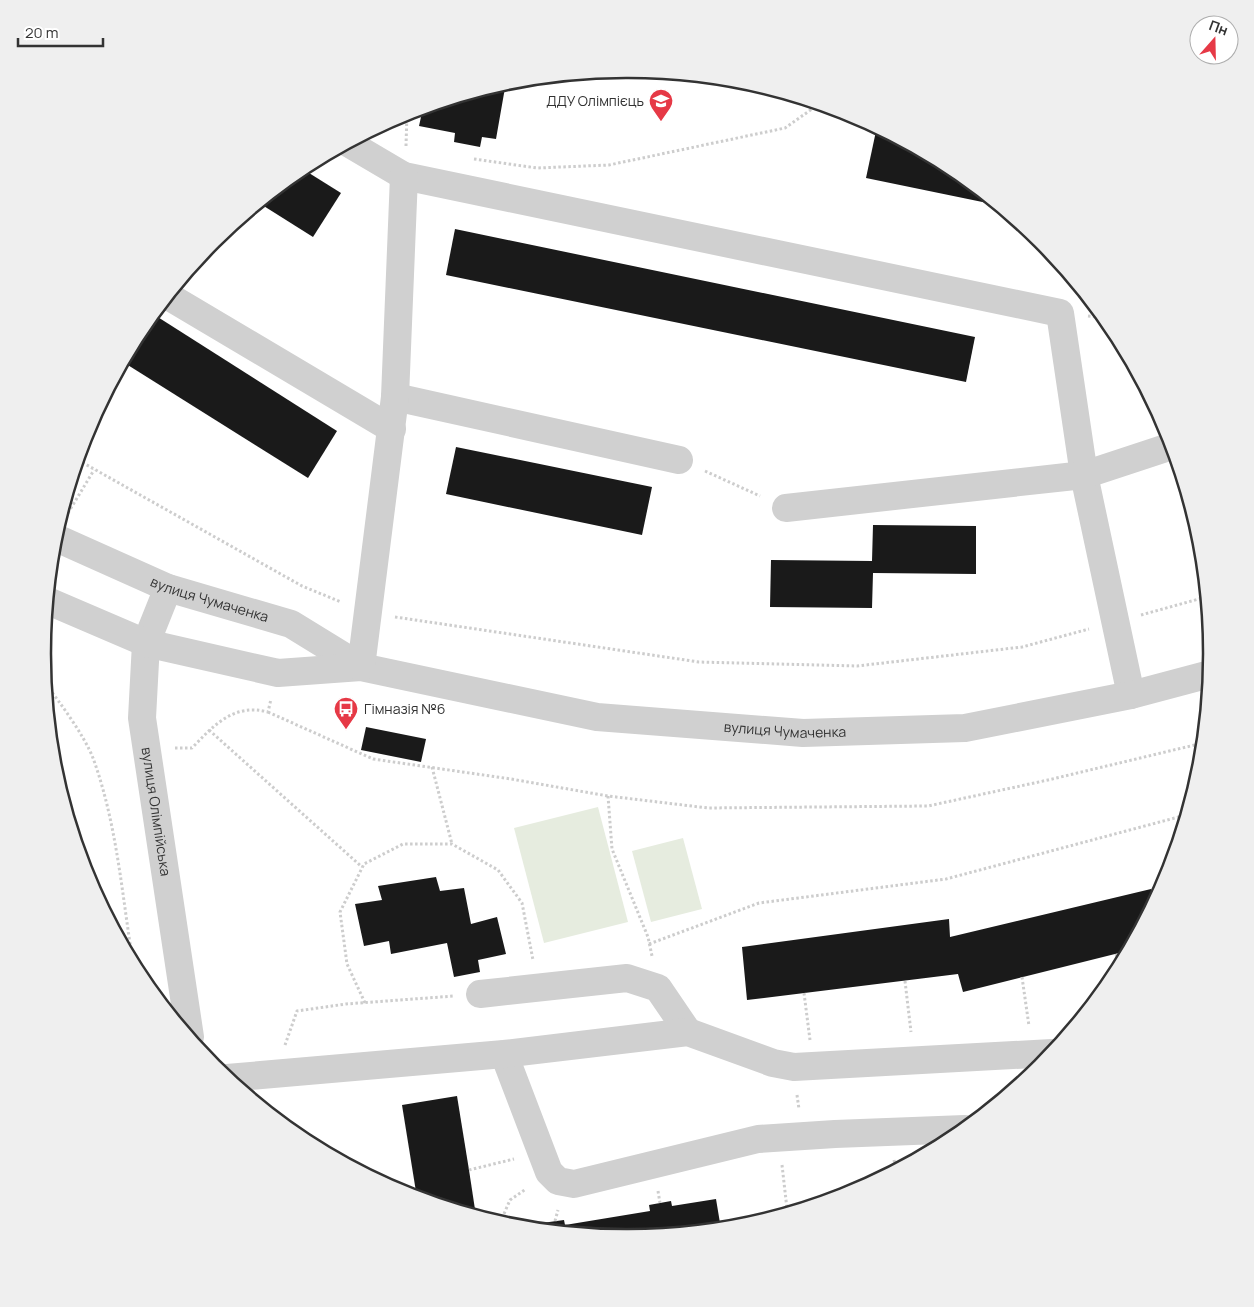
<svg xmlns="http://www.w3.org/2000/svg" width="1254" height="1307" viewBox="0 0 1254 1307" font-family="Manrope,sans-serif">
<rect width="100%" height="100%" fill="#fff"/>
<g fill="#e6ecdf">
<path d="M 598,807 L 628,922 L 544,943 L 514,828 Z"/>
<path d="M 683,838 L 702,909 L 651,922 L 632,851 Z"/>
</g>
<g fill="#1a1a1a">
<path d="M 506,82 L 496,139 L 482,137 L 480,147 L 454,142 L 455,133 L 419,126 L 423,108 Z"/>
<path d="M 876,131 L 888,133 L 952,168 L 997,205 L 866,178 Z"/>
<path d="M 301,168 L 341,193 L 313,237 L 259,203 Z"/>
<path d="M 455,229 L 975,337 L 966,382 L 446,275 Z"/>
<path d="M 153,314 L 337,431 L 308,478 L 123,362 L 141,329 Z"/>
<path d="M 456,447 L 652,487 L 642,535 L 446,494 Z"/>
<path d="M 873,525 L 976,526 L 976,574 L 873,573 L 872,608 L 770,607 L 771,560 L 872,561 Z"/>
<path d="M 366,727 L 426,739 L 421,762 L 361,750 Z"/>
<path d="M 436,877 L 440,891 L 464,888 L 471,924 L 497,917 L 506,954 L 478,960 L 480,972 L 454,977 L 447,943 L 391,954 L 389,941 L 364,946 L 355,904 L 382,900 L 378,886 Z"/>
<path d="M 1151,889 L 1154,901 L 1127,951 L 963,992 L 958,974 L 747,1000 L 742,947 L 949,919 L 950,937 Z"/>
<path d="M 457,1096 L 469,1170 L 476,1216 L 417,1198 L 402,1105 Z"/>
<path d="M 716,1199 L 721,1229 L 627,1238 L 543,1230 L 542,1223 L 564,1220 L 565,1225 L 650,1211 L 649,1205 L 671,1201 L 672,1206 Z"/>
<path d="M 797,1207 L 798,1210 L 776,1216 L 775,1211 Z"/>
<path d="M 757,1221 L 741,1227 L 732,1228 L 731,1225 Z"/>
</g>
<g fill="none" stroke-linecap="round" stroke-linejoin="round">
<g stroke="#cdcdcd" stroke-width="3" stroke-dasharray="2.5 2.5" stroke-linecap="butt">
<path d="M 406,146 L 407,112"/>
<path d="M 474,159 L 537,168 L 609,165 L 785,128 L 819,104"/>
<path d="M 1088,316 L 1104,318"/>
<path d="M 78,460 L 302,586 L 341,602"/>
<path d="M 705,471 L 760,496"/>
<path d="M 68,513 L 94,470"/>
<path d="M 1141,615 L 1206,597"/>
<path d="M 395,617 L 699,662 L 857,666 L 1022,647 L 1089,629"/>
<path d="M 46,685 C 60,702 85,737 93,758 C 117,824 122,895 133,963"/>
<path d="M 268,712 L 373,759 L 511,779 L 608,796 L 708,808 L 928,806 L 1048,780 L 1203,743"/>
<path d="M 209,730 L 362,867"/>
<path d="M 175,748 L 192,748 C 214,725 234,703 268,712 L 271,699"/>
<path d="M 432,767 L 452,844"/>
<path d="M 608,796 L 612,849 L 648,937 L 652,956"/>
<path d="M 649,944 L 759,903 L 946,879 L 1186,815"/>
<path d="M 1116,954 L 1119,967"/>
<path d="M 1022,977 L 1029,1026"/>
<path d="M 905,981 L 911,1032"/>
<path d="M 804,993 L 810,1040"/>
<path d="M 365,1003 L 347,964 L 340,912 L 364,864 L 403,844 L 452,844 L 498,870 L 522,903 L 533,960"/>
<path d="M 285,1045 L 297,1011 L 346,1004 L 454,996"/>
<path d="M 797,1095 L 799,1109"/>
<path d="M 894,1160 L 896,1169"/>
<path d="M 782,1165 L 787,1209"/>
<path d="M 469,1170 L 514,1159"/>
<path d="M 658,1191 L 660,1203"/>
<path d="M 555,1221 L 558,1210"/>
<path d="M 500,1223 L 510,1200 L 526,1189"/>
</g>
<g stroke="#d0d0d0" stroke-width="28">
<path d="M 348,143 L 404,176 L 1060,313 L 1084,475 L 1131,695"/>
<path d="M 168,296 L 392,429"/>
<path d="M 395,397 L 679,460"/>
<path d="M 786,508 L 1084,475 L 1172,446"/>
<path id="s1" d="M 54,537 L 168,588 L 291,624 L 361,667"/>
<path id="s2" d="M 168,588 L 146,643 L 142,718 L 190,1037"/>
<path id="s3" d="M 48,601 L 146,643 L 278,673 L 361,667 L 597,717 L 803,733 L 965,728 L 1131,695 L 1210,674"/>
<path d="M 361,667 L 395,397 L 404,176"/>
<path d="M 480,994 L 627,978 L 658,988 L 688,1032"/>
<path d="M 504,1054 L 549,1172 L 558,1181 L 574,1184 L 758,1139 L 835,1134 L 965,1129"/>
<path d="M 227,1078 L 504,1054 L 688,1032 L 773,1063 L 794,1067 L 1052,1053"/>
</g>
</g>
<defs>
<symbol id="school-pin" viewBox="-11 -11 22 30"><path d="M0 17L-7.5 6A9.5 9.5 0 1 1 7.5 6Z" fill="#e63946" stroke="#fff"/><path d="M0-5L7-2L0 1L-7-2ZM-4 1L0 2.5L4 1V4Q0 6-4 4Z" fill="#fff"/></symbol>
<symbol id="bus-pin" viewBox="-11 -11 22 30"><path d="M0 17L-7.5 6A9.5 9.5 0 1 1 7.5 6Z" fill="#e63946" stroke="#fff"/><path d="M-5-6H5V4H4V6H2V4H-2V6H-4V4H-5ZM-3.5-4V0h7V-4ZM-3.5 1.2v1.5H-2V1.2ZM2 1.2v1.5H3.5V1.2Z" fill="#fff"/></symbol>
</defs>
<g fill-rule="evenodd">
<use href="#school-pin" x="647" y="87" width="28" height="38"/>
<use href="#bus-pin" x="332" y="695" width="28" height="38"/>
</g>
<g text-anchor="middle" stroke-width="5" stroke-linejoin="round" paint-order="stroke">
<g font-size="14" fill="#333" stroke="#fff" text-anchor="end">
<text x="644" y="106">ДДУ Олімпієць</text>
<text x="364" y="714" text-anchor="start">Гімназія №6</text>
</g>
<g font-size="14" fill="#333" stroke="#fff">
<text dy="5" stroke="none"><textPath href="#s1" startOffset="168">вулиця Чумаченка</textPath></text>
<text dy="5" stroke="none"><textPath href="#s3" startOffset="755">вулиця Чумаченка</textPath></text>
<text dy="5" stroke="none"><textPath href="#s2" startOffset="229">вулиця Олімпійська</textPath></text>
</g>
</g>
<path d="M0 0H1254V1307H0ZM626 78H628A575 575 0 0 1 1203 653V654A575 575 0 0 1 628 1229H626A575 575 0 0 1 51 654V653A575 575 0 0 1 626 78Z" fill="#efefef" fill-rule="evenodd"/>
<path fill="none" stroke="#333" stroke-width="2.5" d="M626 78H628A575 575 0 0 1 1203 653V654A575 575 0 0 1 628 1229H626A575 575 0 0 1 51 654V653A575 575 0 0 1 626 78Z"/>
<g transform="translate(1214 40) rotate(20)"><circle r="24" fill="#ffffff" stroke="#adadad"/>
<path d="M0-4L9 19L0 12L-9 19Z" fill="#e63946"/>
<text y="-8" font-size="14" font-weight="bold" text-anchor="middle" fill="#333333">Пн</text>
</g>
<path d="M18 38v8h85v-8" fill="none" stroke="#333333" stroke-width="2.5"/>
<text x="25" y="38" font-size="15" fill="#333333" stroke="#ffffff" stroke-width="4" paint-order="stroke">20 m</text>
</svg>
